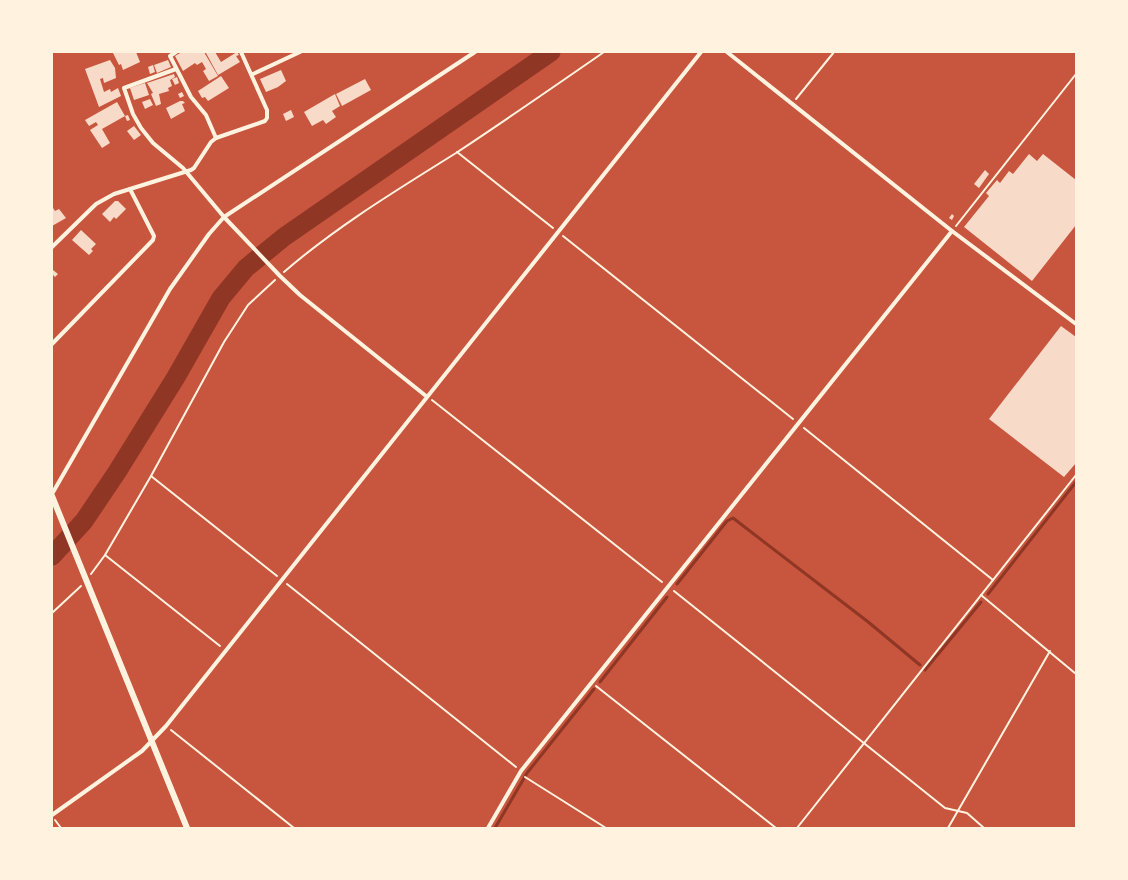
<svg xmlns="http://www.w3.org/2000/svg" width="1128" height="880" viewBox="0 0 1128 880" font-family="Georgia,serif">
<rect width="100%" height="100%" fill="#c8553d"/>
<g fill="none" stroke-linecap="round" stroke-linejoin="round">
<g stroke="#8f3625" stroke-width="3">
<path d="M 677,584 L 727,521 L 733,518 L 867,621 L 920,665"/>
<path d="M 988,594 L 1076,482"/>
<path d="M 925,670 L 981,602"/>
<path d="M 600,682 L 667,597"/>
<path d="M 495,828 L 527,773 L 594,689"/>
</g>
<path stroke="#8f3625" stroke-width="19" d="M 52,556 L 84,521 L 117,472 L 176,377 L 221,298 L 246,268 L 284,237 L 551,52"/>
</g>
<g fill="#f7dbc8">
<path d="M 116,52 L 136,52 L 140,62 L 123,70 L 121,64 L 119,65 L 113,53 Z"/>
<path d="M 182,52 L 204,52 L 218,76 L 209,81 L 203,71 L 206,69 L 202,62 L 197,65 L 195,63 L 183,71 L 175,56 Z"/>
<path d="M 208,52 L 215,52 L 221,62 L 237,52 L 239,55 L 236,56 L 240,62 L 218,75 L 206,53 Z"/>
<path d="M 110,60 L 115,68 L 116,78 L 104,83 L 103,78 L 100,79 L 104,92 L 110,89 L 111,92 L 118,88 L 121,96 L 99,107 L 85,69 Z"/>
<path d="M 168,60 L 171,67 L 157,73 L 154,65 Z"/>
<path d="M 153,65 L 155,72 L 150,74 L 148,67 Z"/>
<path d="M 281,70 L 286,81 L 278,87 L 266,92 L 260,79 Z"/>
<path d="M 174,74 L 175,77 L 170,80 L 172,86 L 168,88 L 169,91 L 159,94 L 161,104 L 156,106 L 151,94 L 153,93 L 147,83 Z"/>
<path d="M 221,76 L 229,88 L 208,101 L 205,97 L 202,98 L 198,91 Z"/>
<path d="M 177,77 L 179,83 L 175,85 L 172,79 Z"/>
<path d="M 365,79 L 371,90 L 342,106 L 336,94 Z"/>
<path d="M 145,83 L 149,95 L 134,100 L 130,88 Z"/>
<path d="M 182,92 L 184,96 L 180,98 L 178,94 Z"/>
<path d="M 335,94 L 340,106 L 332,111 L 336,117 L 326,124 L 323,120 L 312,126 L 304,112 Z"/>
<path d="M 150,99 L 153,105 L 145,109 L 142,102 Z"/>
<path d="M 180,101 L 183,101 L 185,103 L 182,104 L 185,111 L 171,119 L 166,108 Z"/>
<path d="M 117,102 L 125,116 L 102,129 L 110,143 L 102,148 L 90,130 L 98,125 L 96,122 L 89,126 L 85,120 Z"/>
<path d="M 291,110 L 294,117 L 286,121 L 283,114 Z"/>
<path d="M 128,115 L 130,120 L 127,121 L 125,116 Z"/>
<path d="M 134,126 L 141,135 L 134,140 L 127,131 Z"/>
<path d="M 1029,154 L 1037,161 L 1043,154 L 1076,180 L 1076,225 L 1032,281 L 964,227 L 989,196 L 986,193 L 997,180 L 1000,183 L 1009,171 L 1013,174 Z"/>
<path d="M 985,170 L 989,174 L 979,188 L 974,184 Z"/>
<path d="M 115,201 L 118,201 L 126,209 L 116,219 L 114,217 L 110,222 L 102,214 Z"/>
<path d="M 53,208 L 55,211 L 59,209 L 66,218 L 52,226 Z"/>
<path d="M 952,214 L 954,216 L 952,220 L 949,218 Z"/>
<path d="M 81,230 L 96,244 L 91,249 L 93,251 L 89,255 L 72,240 Z"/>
<path d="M 53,270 L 58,274 L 55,277 L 52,274 Z"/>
<path d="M 1061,326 L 1076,337 L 1076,463 L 1064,477 L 989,419 Z"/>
</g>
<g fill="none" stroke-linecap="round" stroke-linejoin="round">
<g stroke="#fff3e0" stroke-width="2">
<path d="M 796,99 L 834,52"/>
<path d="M 457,152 L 553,228"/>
<path d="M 956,226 L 1076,74"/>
<path d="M 563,236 L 793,419"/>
<path d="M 284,272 C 337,226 397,190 456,153 C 506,120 555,86 604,52"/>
<path d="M 432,400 L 662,582"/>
<path d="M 804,428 L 993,580"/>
<path d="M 151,476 L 277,576"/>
<path d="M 105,555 L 220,646"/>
<path d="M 91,574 L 105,555 L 151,476 L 224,342 L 248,305 L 275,280"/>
<path d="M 287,584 L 516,767"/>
<path d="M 674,591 L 945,808 L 967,813 L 984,828"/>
<path d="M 981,595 L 1076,674"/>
<path d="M 52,613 L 81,586"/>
<path d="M 596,686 L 776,828"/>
<path d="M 171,730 L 294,828"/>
<path d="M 525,777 L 606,828"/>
<path d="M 55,820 L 61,828"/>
<path d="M 797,828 L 1076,475"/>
<path d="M 948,828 L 1050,651"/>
</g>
<g stroke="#fff3e0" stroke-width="4">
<path d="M 176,52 L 170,56 L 191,97 L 206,115 L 216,138"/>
<path d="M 727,52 L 952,231 L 1076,324"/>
<path d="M 176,69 L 124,88 L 133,114 L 141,128 L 153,143 L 183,168 L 224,217 L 280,276 L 300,295 L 426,396"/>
<path d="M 253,74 L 300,52"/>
<path d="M 52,247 L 96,204 L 114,194 L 191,170 L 194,168 L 211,142 L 216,138 L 265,121 L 267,118 L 267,110 L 241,52"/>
<path d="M 52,344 L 153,240 L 154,236 L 130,189"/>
<path d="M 52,494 L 170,289 L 209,234 L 224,217 L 475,52"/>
<path d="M 52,815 L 142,751 L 166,726 L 701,52"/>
<path d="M 488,828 L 521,771 L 952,231"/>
</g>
<path stroke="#fff3e0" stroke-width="6" d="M 52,496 L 187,828"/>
</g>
<rect width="1128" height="880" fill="none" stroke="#fff3e0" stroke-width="106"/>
</svg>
